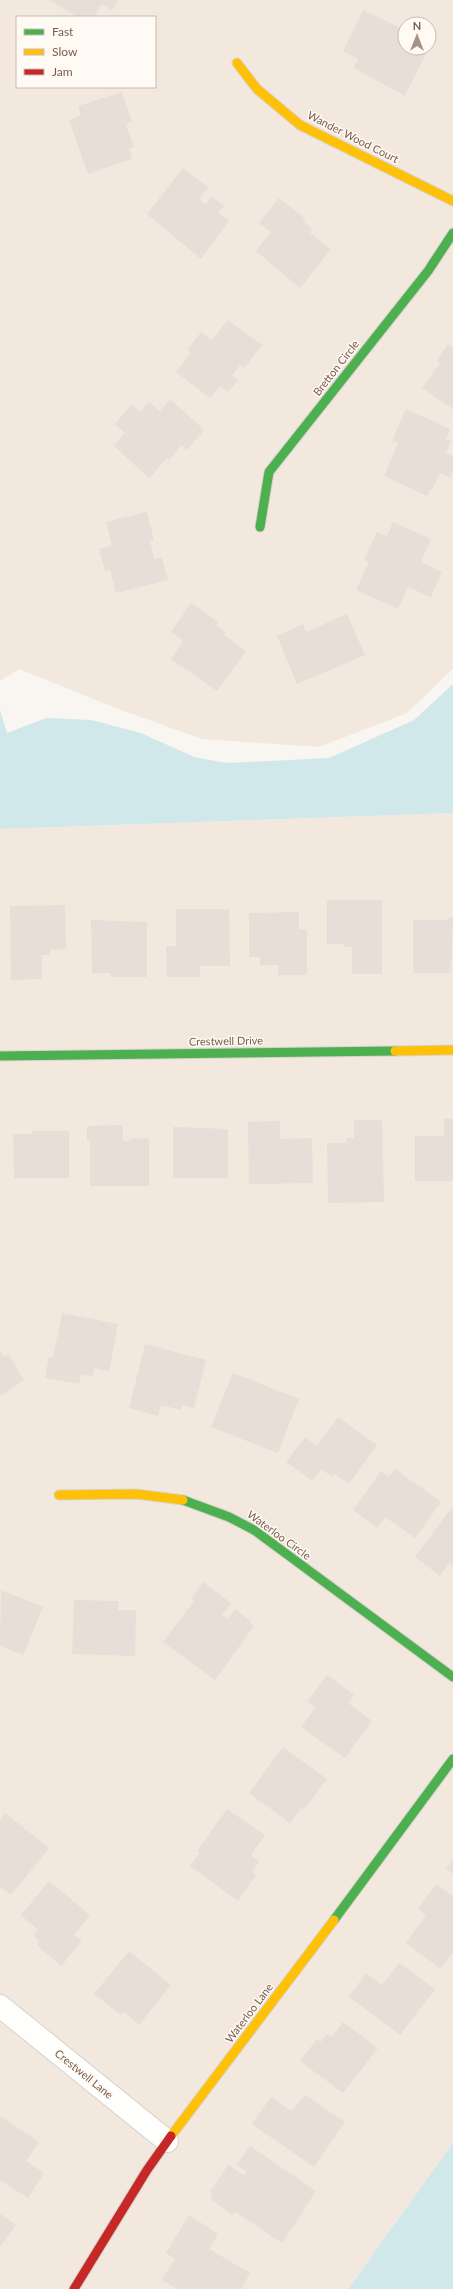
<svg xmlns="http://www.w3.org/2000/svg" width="453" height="2289" viewBox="0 0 453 2289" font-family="Lato,sans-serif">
<rect width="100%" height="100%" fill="#f9f5f0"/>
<g fill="#f2e8de" fill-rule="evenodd">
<path d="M 0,0 L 453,0 L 453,669 L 407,713 L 319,747 L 202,739 L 121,710 L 19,669 L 0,681 ZM 17,17 L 155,17 L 155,87 L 17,87 ZM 405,24 L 429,24 L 429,48 L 405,48 Z"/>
<path d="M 453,813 L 453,2143 L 348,2289 L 0,2289 L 0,829 Z"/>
</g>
<g fill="#d0e8ea">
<path d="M 453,684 L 453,813 L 0,829 L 0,710 L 7,733 L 46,718 L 91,720 L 141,733 L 194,757 L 226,763 L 329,758 L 414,720 Z"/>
<path d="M 453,2143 L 453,2289 L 348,2289 Z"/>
</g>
<g fill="#e6ded7">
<path d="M 49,0 L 118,0 L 112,10 L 102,4 L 94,17 L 78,17 Z"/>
<path d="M 363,10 L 405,30 L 403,40 L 405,48 L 419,48 L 427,52 L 405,96 L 354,68 L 358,59 L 343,51 Z"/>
<path d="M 122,92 L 132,122 L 126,124 L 134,147 L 129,149 L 132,159 L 88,174 L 69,120 L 81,115 L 78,106 Z"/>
<path d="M 183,168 L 208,187 L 199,199 L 206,205 L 212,197 L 224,206 L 218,213 L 229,221 L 201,259 L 147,214 Z"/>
<path d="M 279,198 L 305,219 L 303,221 L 312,229 L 310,233 L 331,249 L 300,288 L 256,251 L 271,232 L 259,223 Z"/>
<path d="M 228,320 L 262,345 L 244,368 L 240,365 L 232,376 L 238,380 L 228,392 L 220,386 L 210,398 L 176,372 L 191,353 L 187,350 L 201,332 L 212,340 Z"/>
<path d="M 448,344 L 453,348 L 453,409 L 422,388 L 440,363 L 437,360 Z"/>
<path d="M 170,399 L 204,430 L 187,450 L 181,445 L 169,460 L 167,458 L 149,478 L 114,446 L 125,433 L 115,424 L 131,405 L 140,412 L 149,402 L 160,411 Z"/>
<path d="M 406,409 L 450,429 L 446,439 L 451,441 L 446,453 L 453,456 L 453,470 L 450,478 L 440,473 L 432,490 L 430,489 L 427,496 L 384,476 L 398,443 L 392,441 Z"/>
<path d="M 147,512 L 154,541 L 150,541 L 154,559 L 162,558 L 168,580 L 116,593 L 110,570 L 105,571 L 99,549 L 112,545 L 106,522 Z"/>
<path d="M 393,522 L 431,539 L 421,562 L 442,572 L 431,597 L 408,587 L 398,609 L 356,590 L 369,562 L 364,560 L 377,532 L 387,536 Z"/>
<path d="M 191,603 L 218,622 L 216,625 L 226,632 L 224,635 L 246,651 L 217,691 L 171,659 L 183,641 L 171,632 Z"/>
<path d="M 347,614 L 365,655 L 297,684 L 277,636 L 303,624 L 306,632 Z"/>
<path d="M 327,900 L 382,900 L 382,974 L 352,974 L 352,947 L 344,947 L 344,944 L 327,944 Z"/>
<path d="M 65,905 L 66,949 L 50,950 L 50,955 L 42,955 L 42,979 L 11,980 L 10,906 Z"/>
<path d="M 176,909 L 229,909 L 230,966 L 200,966 L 200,977 L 167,977 L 166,946 L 176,946 Z"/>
<path d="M 299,912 L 299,929 L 307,929 L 307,975 L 278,975 L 278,965 L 260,965 L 260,957 L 249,957 L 249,913 Z"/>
<path d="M 448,917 L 453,917 L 451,973 L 413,973 L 413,920 L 448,920 Z"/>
<path d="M 91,920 L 147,922 L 147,977 L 110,977 L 110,973 L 92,973 Z"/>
<path d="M 444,1119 L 453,1119 L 453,1181 L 415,1181 L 415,1136 L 444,1136 Z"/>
<path d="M 354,1120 L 382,1120 L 384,1202 L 328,1203 L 327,1143 L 346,1143 L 346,1138 L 354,1138 Z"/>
<path d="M 280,1121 L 280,1139 L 312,1138 L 313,1183 L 249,1184 L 248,1122 Z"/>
<path d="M 123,1125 L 123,1141 L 129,1141 L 129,1139 L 149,1138 L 149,1186 L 90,1186 L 90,1141 L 87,1141 L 87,1126 Z"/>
<path d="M 173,1127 L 228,1129 L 228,1178 L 173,1178 Z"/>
<path d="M 32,1131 L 69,1131 L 69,1178 L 14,1178 L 13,1134 L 32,1134 Z"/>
<path d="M 62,1313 L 118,1324 L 109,1371 L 94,1368 L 92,1377 L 81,1374 L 79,1384 L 45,1378 L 49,1357 L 53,1358 Z"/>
<path d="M 145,1344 L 206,1360 L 194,1408 L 182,1405 L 181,1410 L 161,1405 L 158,1416 L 129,1408 Z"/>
<path d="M 0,1351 L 4,1357 L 9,1355 L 24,1380 L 0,1396 Z"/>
<path d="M 233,1373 L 299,1399 L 278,1453 L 211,1427 Z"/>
<path d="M 338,1417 L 377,1445 L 349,1484 L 335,1474 L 333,1477 L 321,1469 L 313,1481 L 286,1462 L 305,1437 L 317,1446 Z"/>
<path d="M 395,1469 L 441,1502 L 415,1538 L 385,1517 L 377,1528 L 353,1510 L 381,1471 L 389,1477 Z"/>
<path d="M 453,1506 L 453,1566 L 449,1563 L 440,1576 L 415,1557 Z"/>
<path d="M 203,1582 L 231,1603 L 222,1615 L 228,1619 L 235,1609 L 251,1621 L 250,1623 L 254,1626 L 215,1680 L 163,1642 L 194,1601 L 191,1599 Z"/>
<path d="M 1,1590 L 43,1607 L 23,1655 L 0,1646 Z"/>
<path d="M 74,1600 L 119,1601 L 118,1610 L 136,1610 L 135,1656 L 72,1654 Z"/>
<path d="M 327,1675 L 354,1695 L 348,1703 L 372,1721 L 345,1758 L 301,1727 L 316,1707 L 307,1702 Z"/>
<path d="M 283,1747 L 327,1779 L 304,1810 L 301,1808 L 290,1823 L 249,1793 Z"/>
<path d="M 227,1809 L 265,1835 L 251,1855 L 259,1861 L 252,1871 L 256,1875 L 238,1901 L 190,1866 L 200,1852 L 197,1851 Z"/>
<path d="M 5,1813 L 49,1848 L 11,1895 L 0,1886 L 0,1820 Z"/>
<path d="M 453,1859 L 453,1874 L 446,1869 Z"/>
<path d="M 49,1881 L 90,1915 L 74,1935 L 82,1941 L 61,1966 L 37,1945 L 40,1941 L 33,1935 L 38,1930 L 21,1915 Z"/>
<path d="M 436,1884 L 453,1896 L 453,1952 L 441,1969 L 406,1943 L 426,1915 L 418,1909 Z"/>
<path d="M 129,1951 L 171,1985 L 139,2025 L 124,2012 L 121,2015 L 94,1994 Z"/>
<path d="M 399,1963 L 435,1989 L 400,2035 L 349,1997 L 366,1973 L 382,1985 Z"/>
<path d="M 343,2022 L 378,2048 L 343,2093 L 300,2061 L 317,2039 L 321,2042 L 327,2034 L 332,2037 Z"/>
<path d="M 305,2095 L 345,2122 L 314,2167 L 252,2124 L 271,2097 L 291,2111 Z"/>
<path d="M 0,2116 L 39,2142 L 26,2161 L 44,2173 L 28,2198 L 0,2180 Z"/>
<path d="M 250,2146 L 316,2191 L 282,2243 L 236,2212 L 233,2215 L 210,2199 L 213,2194 L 210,2192 L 228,2165 L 244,2175 L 246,2171 L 237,2165 Z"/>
<path d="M 0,2214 L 16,2225 L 0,2247 Z"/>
<path d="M 189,2215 L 218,2234 L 209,2249 L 250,2273 L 241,2289 L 177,2289 L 162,2280 L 175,2259 L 166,2253 Z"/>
</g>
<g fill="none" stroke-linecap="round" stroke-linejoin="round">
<defs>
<path id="street" d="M 0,2006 L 167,2141"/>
<g id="fast">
<path d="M 260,527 L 269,472 L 428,271 L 453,233"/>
<path d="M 0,1056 L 395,1051"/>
<path d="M 183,1500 L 229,1517 L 254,1530 L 453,1677"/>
<path d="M 334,1920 L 453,1759"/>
</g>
<g id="slow">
<path d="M 237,63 L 257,89 L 300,125 L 453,201"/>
<path d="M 395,1051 L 453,1050"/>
<path d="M 59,1495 L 136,1494 L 183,1500"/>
<path d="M 171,2136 L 334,1920"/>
</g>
<path id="jam" d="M 74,2289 L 147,2170 L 171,2136"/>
</defs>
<use href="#street" stroke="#d7d1cb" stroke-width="24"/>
<use href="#fast" stroke="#d9d2cb" stroke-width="11"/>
<use href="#slow" stroke="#d9d2cb" stroke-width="11"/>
<use href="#jam" stroke="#d9d2cb" stroke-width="11"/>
<use href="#street" stroke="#fefefd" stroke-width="22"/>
<use href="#fast" stroke="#4caf50" stroke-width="9"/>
<use href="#slow" stroke="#ffc107" stroke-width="9"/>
<use href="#jam" stroke="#c62828" stroke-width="9"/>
</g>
<g text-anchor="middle" stroke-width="3" stroke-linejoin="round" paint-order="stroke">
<g font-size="11" fill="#7a5c4d" stroke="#fffaf3">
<text transform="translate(353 137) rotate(27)" y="4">Wander Wood Court</text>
<text transform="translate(336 368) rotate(-52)" y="4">Bretton Circle</text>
<text transform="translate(226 1041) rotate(-1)" y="4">Crestwell Drive</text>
<text transform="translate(279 1535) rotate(36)" y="4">Waterloo Circle</text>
<text transform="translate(249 2013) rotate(-53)" y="4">Waterloo Lane</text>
<text transform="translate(84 2074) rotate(39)" y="4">Crestwell Lane</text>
</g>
</g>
<rect x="16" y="16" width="140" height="72" fill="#fffaf3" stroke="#cabbb1"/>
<rect x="24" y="29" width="20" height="6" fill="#4caf50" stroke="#cabbb1"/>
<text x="52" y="36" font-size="12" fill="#7a5c4d">Fast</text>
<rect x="24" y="49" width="20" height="6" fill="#ffc107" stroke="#cabbb1"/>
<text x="52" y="56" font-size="12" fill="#7a5c4d">Slow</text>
<rect x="24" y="69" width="20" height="6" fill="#c62828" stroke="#cabbb1"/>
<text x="52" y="76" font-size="12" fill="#7a5c4d">Jam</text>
<g transform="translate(417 36)"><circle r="19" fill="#fffaf3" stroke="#cabbb1"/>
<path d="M0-3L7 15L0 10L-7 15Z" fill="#a69286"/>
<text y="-6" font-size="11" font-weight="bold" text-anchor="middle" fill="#7a5c4d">N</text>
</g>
</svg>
